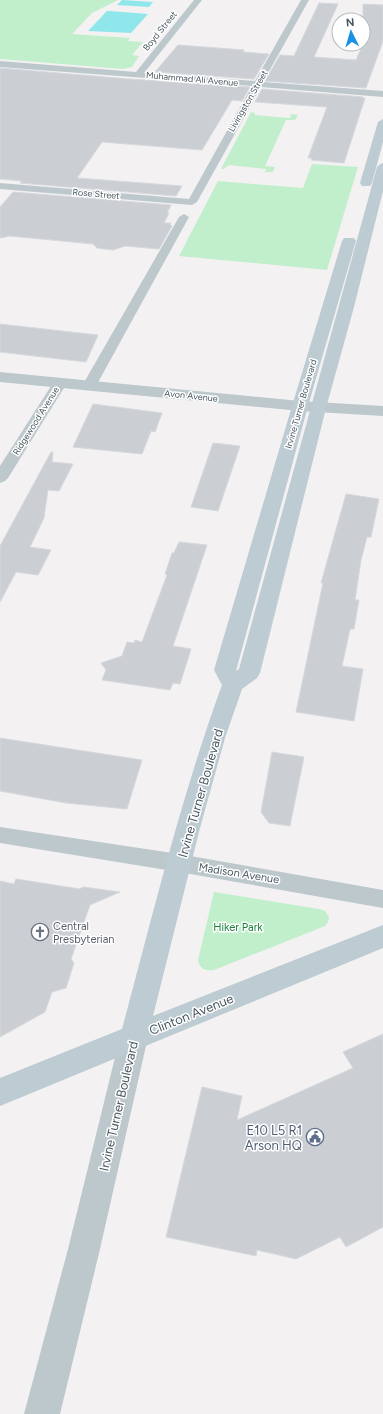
<svg xmlns="http://www.w3.org/2000/svg" width="383" height="1414" viewBox="0 0 383 1414" font-family="Figtree,sans-serif">
<rect width="100%" height="100%" fill="#f3f1f2"/>
<g fill="#c1efcc">
<path d="M 0,0 L 118,0 L 92,13 L 72,34 L 130,38 L 128,41 L 143,42 L 132,55 L 139,56 L 132,67 L 123,69 L 0,59 Z"/>
<path d="M 251,112 L 255,113 L 255,115 L 288,118 L 290,118 L 291,114 L 298,115 L 295,120 L 286,120 L 265,166 L 275,167 L 273,172 L 265,172 L 266,169 L 229,165 L 224,169 L 221,169 Z"/>
<path d="M 312,164 L 358,167 L 327,270 L 179,256 L 218,181 L 303,188 Z"/>
<path d="M 214,892 L 319,909 L 325,911 L 329,917 L 328,922 L 325,926 L 214,970 C 206,971 200,970 198,960 Z"/>
</g>
<g fill="#8fe6eb">
<path d="M 122,0 L 153,2 L 149,7 L 117,5 Z"/>
<path d="M 107,11 L 110,11 L 148,14 L 131,33 L 88,31 Z"/>
</g>
<g fill="#cbcfd3" stroke="#d5d8dc">
<path d="M 319,3 L 338,4 L 314,57 L 356,60 L 363,44 L 363,4 L 383,5 L 383,41 L 366,88 L 265,81 L 280,55 L 294,56 Z"/>
<path d="M 178,45 L 244,50 L 243,52 L 269,54 L 254,79 L 155,72 Z"/>
<path d="M 0,68 L 129,79 L 250,87 L 242,101 L 232,100 L 202,150 L 102,142 L 77,178 L 182,186 L 176,196 L 20,183 L 22,181 L 0,179 Z"/>
<path d="M 262,89 L 363,97 L 363,98 L 365,98 L 344,163 L 311,160 L 312,158 L 308,158 L 327,107 L 255,102 Z"/>
<path d="M 13,192 L 171,205 L 167,213 L 169,213 L 164,223 L 171,223 L 170,225 L 172,226 L 159,249 L 125,246 L 113,250 L 97,248 L 93,244 L 10,236 L 0,238 L 0,207 Z"/>
<path d="M 0,324 L 98,335 L 86,362 L 0,352 Z"/>
<path d="M 93,404 L 162,413 L 155,432 L 151,431 L 142,454 L 73,447 Z"/>
<path d="M 213,443 L 240,446 L 218,511 L 191,507 Z"/>
<path d="M 51,452 L 53,452 L 52,462 L 73,464 L 59,491 L 48,490 L 44,518 L 30,547 L 51,550 L 38,575 L 16,572 L 0,602 L 0,546 Z"/>
<path d="M 346,494 L 379,499 L 371,537 L 367,537 L 361,560 L 355,600 L 359,600 L 354,629 L 350,629 L 342,666 L 363,669 L 354,721 L 296,712 L 323,583 L 321,583 Z"/>
<path d="M 179,542 L 207,545 L 173,646 L 191,649 L 180,684 L 173,683 L 170,690 L 102,680 L 106,670 L 101,663 L 122,656 L 127,642 L 134,643 L 135,640 L 142,642 L 167,575 L 165,574 L 172,553 L 174,553 Z"/>
<path d="M 0,738 L 142,760 L 127,809 L 66,803 L 0,791 Z"/>
<path d="M 272,752 L 304,757 L 290,826 L 269,823 L 261,812 Z"/>
<path d="M 16,879 L 80,889 L 83,887 L 120,892 L 90,905 L 71,959 L 74,963 L 66,988 L 52,992 L 45,1012 L 0,1037 L 0,881 L 14,884 Z"/>
<path d="M 383,1034 L 383,1227 L 346,1247 L 340,1237 L 296,1259 L 257,1250 L 256,1256 L 166,1237 L 202,1087 L 242,1096 L 237,1120 L 353,1068 L 343,1052 Z"/>
</g>
<g fill="none" stroke-linecap="round" stroke-linejoin="round">
<g fill="#bdc8cd" fill-rule="evenodd">
<path d="M 194,0 L 202,0 L 144,73 L 255,81 L 301,0 L 309,0 L 263,82 L 383,91 L 383,97 L 261,87 L 197,202 L 192,205 L 0,189 L 0,183 L 189,199 L 252,86 L 0,67 L 0,61 L 136,72 Z"/>
<path d="M 184,214 L 189,217 L 96,386 L 94,389 L 89,390 L 84,389 L 82,386 L 179,217 Z"/>
<path d="M 60,379 L 65,380 L 67,383 L 8,478 L 5,481 L 0,483 L 0,466 L 53,383 L 55,380 Z"/>
<path d="M 0,827 L 179,854 L 383,890 L 383,908 L 179,872 L 0,843 Z"/>
</g>
<g fill="#bdc8cd" fill-rule="evenodd">
<path d="M 0,372 L 300,401 L 383,406 L 383,416 L 300,411 L 0,382 Z"/>
<path d="M 134,1024 L 144,1028 L 148,1037 L 100,1249 L 60,1414 L 24,1414 L 68,1249 L 120,1037 L 124,1028 Z"/>
</g>
<g fill="#bdcbd2" fill-rule="evenodd">
<path d="M 383,119 L 383,142 L 372,183 L 370,186 L 362,186 L 360,183 L 378,122 Z"/>
<path d="M 383,163 L 383,191 L 354,307 L 326,408 L 260,673 L 257,678 L 242,689 L 225,738 L 200,828 L 153,1016 L 383,925 L 383,948 L 0,1106 L 0,1078 L 122,1029 C 153,914 181,797 222,685 L 214,670 L 292,406 L 342,241 L 344,238 L 354,238 L 356,241 L 308,406 L 236,671 L 239,669 L 377,167 L 379,165 Z"/>
</g>
</g>
<defs>
<symbol id="church-ring" viewBox="-11 -11 22 22"><circle r="9.5" fill="#fff" stroke="#6b7280" stroke-width="1.5"/><path d="M-1.2-6h2.4v3.5h3.3v2.4h-3.3V6h-2.4V-.1h-3.3v-2.4h3.3Z" fill="#6b7280"/></symbol>
<symbol id="civic-ring" viewBox="-11 -11 22 22"><circle r="9.5" fill="#fff" stroke="#5c6f8a" stroke-width="1.5"/><path d="M-.6-6.5H3V-4.5H.6V-3L4-1V1h2V6H-6V1h2V-1L-.6-3ZM-1.2 2.5V6h2.4V2.5Z" fill="#5c6f8a"/></symbol>
</defs>
<g fill-rule="evenodd">
<use href="#church-ring" x="30" y="922" width="20" height="20"/>
<use href="#civic-ring" x="305" y="1127" width="20" height="20"/>
</g>
<g text-anchor="middle" stroke-width="3" stroke-linejoin="round" paint-order="stroke">
<g font-size="9" fill="#49585f" stroke="#fff">
<text transform="translate(160 31) rotate(-51)" y="3">Boyd Street</text>
<text transform="translate(192 79) rotate(5)" y="3">Muhammad Ali Avenue</text>
<text transform="translate(248 101) rotate(-60)" y="3">Livingston Street</text>
<text transform="translate(96 194) rotate(5)" y="3">Rose Street</text>
<text transform="translate(191 396) rotate(6)" y="3">Avon Avenue</text>
<text transform="translate(301 404) rotate(-74)" y="3">Irvine Turner Boulevard</text>
<text transform="translate(36 421) rotate(-58)" y="3">Ridgewood Avenue</text>
</g>
<g font-size="11" fill="#49585f" stroke="#fff">
<text transform="translate(239 873) rotate(9)" y="4">Madison Avenue</text>
</g>
<g font-size="11" fill="#5b616d" stroke="#fff" text-anchor="start">
<text x="53" y="930">Central<tspan x="53" dy="13">Presbyterian</tspan></text>
</g>
<g font-size="11" fill="#19813d" stroke="#fff">
<text x="238" y="931">Hiker Park</text>
</g>
<g font-size="13" fill="#49585f" stroke="#fff">
<text transform="translate(200 793) rotate(-74)" y="5">Irvine Turner Boulevard</text>
<text transform="translate(191 1014) rotate(-22)" y="5">Clinton Avenue</text>
<text transform="translate(118 1106) rotate(-77)" y="5">Irvine Turner Boulevard</text>
</g>
<g font-size="13" fill="#4e5e75" stroke="#fff" text-anchor="end">
<text x="302" y="1135">E10 L5 R1<tspan x="302" dy="15">Arson HQ</tspan></text>
</g>
</g>
<g transform="translate(351 32) rotate(355)"><circle r="19" fill="#ffffff" stroke="#b6bcbf"/>
<path d="M0-3L7 15L0 10L-7 15Z" fill="#1c91e3"/>
<text y="-6" font-size="11" font-weight="bold" text-anchor="middle" fill="#49585f">N</text>
</g>
</svg>
